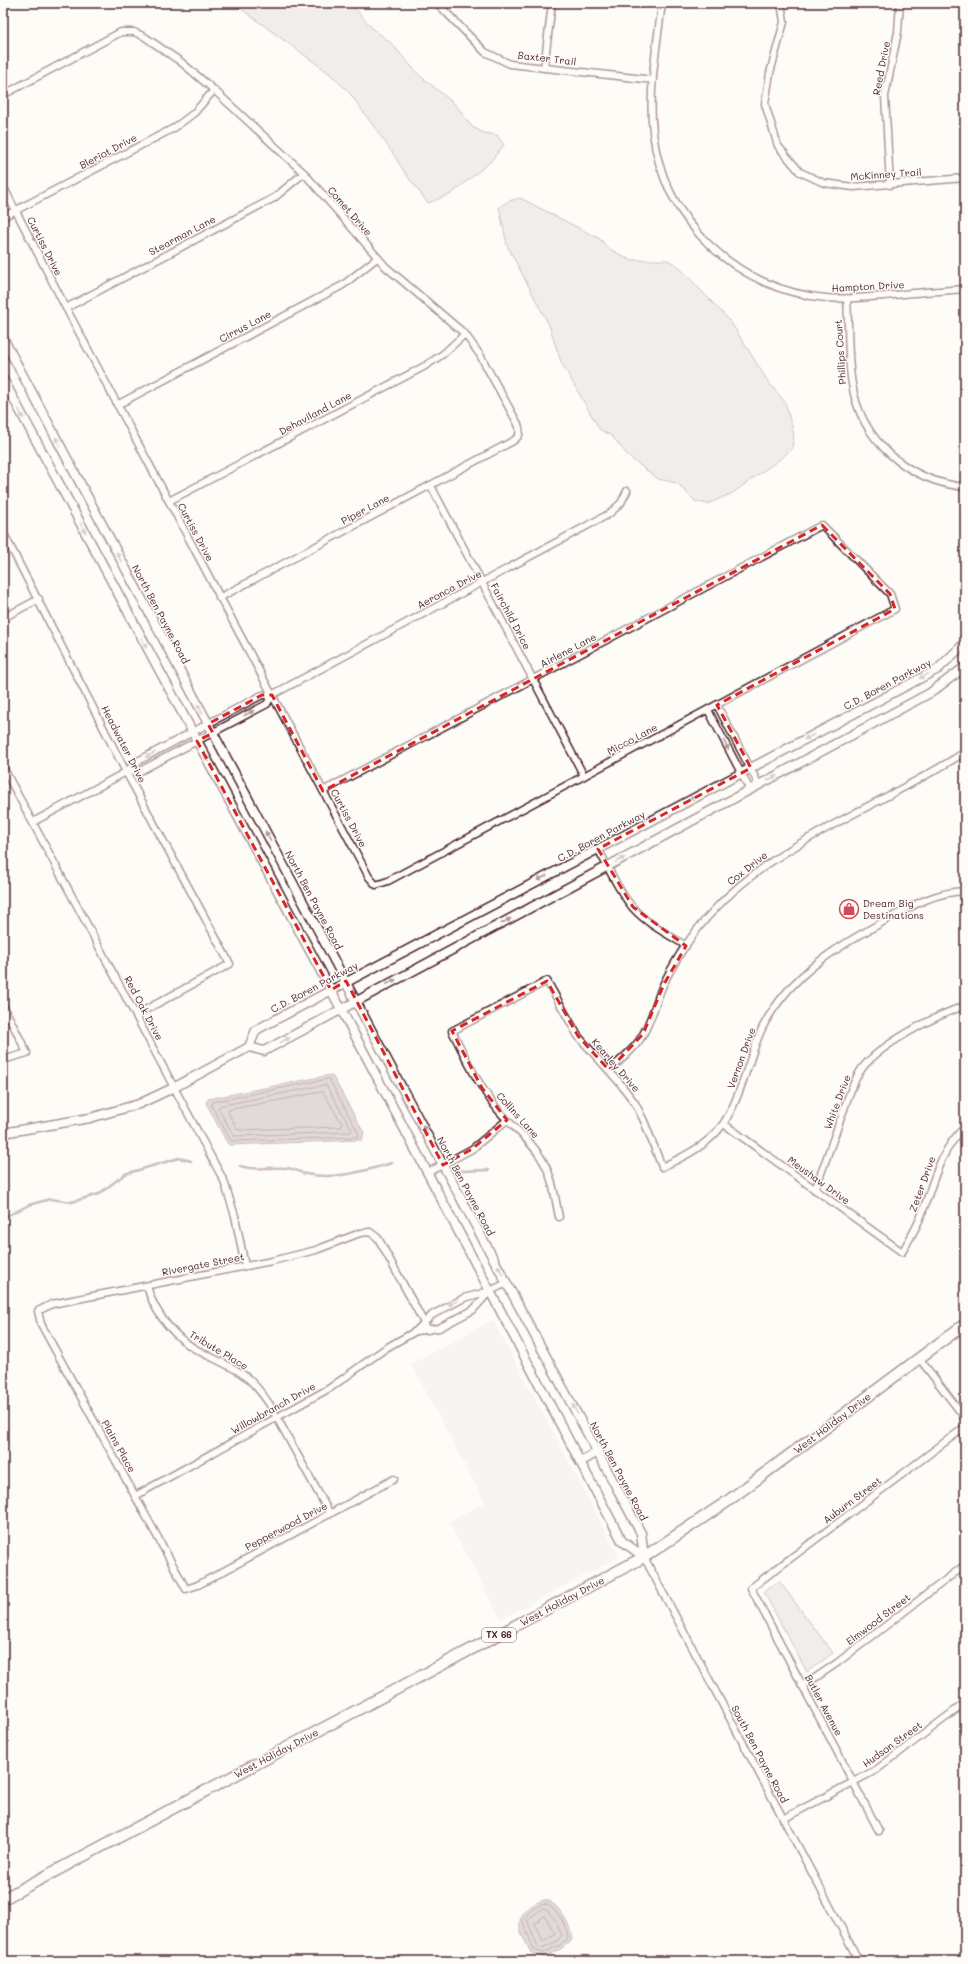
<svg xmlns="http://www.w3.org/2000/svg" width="968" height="1964" viewBox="0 0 968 1964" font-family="Mali,sans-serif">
<rect width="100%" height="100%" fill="#fdfcf7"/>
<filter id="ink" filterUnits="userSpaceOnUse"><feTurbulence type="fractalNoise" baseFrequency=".025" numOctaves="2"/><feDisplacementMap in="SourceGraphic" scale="8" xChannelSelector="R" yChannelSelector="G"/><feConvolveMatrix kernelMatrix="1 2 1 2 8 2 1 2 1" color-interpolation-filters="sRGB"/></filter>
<g filter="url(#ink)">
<path fill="#f0ece8" d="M 493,1320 L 619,1557 L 501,1619 L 449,1522 L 485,1502 L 411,1364 Z"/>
<g fill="#e3dcda" stroke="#967e82">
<path d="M 233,3 L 350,3 L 373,29 L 389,41 L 419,75 L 456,105 L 472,127 L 484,133 L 497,135 L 504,145 L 489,163 L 451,194 L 428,203 L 405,173 L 392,152 L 349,92 L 329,73 Z"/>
<path d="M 520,198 L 600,239 L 608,248 L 630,260 L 668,260 L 678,266 L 730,321 L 769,383 L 785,402 L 794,435 L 792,448 L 783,457 L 731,494 L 707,504 L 695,501 L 677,483 L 658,479 L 629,457 L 612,436 L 600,430 L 561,362 L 549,325 L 507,245 L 499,207 L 509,201 Z"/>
<path d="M 779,1581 L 833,1653 L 807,1672 L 764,1592 Z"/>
</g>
<g fill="#c0b1b1" stroke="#91777b">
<path d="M 330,1075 L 333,1077 L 364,1133 L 362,1140 L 230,1145 L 227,1143 L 206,1103 L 208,1099 Z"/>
<path d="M 545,1900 C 559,1903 572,1926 572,1940 L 562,1948 L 544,1958 L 531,1953 C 523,1936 511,1921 529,1908 C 534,1904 538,1901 545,1900 Z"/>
</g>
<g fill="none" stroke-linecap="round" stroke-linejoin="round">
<g stroke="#795961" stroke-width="1">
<path d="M 329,1079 L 359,1134 L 358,1137 L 231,1141 L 211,1105 L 213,1102 Z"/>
<path d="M 326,1085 L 352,1130 L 351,1132 L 234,1136 L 218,1108 L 220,1106 Z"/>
<path d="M 323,1092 L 342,1124 L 341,1127 L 238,1130 L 228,1113 L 229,1110 Z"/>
<path d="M 545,1904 C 556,1906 567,1927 568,1937 L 560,1945 L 543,1953 L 534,1950 L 523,1922 C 525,1914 536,1905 545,1904 Z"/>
<path d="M 542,1909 L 547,1910 L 556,1921 L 562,1935 L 557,1941 L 542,1948 L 538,1947 L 528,1922 L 529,1919 Z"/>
<path d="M 545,1916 L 555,1934 L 543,1941 L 534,1924 Z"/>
</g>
<g stroke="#91777b" stroke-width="2.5">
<path d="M 240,1166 C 257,1172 275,1165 292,1169 C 297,1169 301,1174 306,1174 C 336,1180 364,1171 392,1163"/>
<path d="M 460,1171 L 489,1170"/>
<path d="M 3,1218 L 29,1205 L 50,1199 L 72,1202 L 99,1194 L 125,1174 L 179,1158 L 191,1161"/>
</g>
<defs>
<g id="minor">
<path d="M 437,3 L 485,52 L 510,64 L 653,80"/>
<path d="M 662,3 C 657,46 648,90 653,132 C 662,221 739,291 826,298 C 845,300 865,297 884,296 C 911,293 938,291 965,289"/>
<path d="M 781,3 L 784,22 L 770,73 L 765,104 L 778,146 L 800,172 L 824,183 L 853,187 L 965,178"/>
<path d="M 544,68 L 552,3"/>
<path d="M 3,95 L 121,32 L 134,32 L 145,37 L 181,62 L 214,90 L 304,173 L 386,267 L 465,334 L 480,355 L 518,424 C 521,433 520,436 513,441 L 219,598"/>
<path d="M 890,185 L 885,96 L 898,32 L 900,3"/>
<path d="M 3,186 L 66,308 L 369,877 L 376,885 L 388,881 L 895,609 L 890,594 L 822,525 L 323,791"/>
<path d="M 3,217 L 174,128 L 194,113 L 214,90"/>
<path d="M 847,299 C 849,327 847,356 852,384 C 861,441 908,481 965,487"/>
<path d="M 66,308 L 274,198 L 304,173"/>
<path d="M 117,405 L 343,285 L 377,258"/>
<path d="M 431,486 L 584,776"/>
<path d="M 169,501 L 425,366 L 443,354 L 465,334"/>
<path d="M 3,532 L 126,772 L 230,964 L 136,1015"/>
<path d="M 3,618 L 39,599"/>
<path d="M 717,705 L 759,785"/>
<path d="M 708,710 L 750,790"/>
<path d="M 3,767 L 224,1181 L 235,1216 L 245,1266"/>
<path d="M 126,772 L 140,771 L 267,704 L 272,695"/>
<path d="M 33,822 L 126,772 L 136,762 L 262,695 L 272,695 L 609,514 L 621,503 L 627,491"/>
<path d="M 598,849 C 609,868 618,891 633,908 C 647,924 668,934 686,946"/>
<path d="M 3,1005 L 27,1053 L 3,1060"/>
<path d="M 609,1070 C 620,1061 631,1052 639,1041 C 651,1024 655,1003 663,985 C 676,958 694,931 714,910 C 780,839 884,805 965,752"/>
<path d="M 724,1124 L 902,1252 C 909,1240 916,1229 921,1216 C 933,1184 939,1151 965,1127"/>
<path d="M 427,1173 L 472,1149 L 507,1120"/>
<path d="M 815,1190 C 824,1165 833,1140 842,1115 C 847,1101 851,1086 859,1073 C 874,1047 936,1015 965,1006"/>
<path d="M 559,1217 C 555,1198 553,1178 543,1161 C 531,1139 509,1125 495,1106 C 477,1083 465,1056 452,1031 L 547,981 L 578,1036 L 619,1082 L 635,1103 L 644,1121 L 662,1167 C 718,1141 728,1127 747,1069 C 753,1053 757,1036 766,1021 C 793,974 835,948 881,923 C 908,908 933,892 965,891"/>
<path d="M 147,1286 C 153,1309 169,1331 189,1345 C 205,1356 225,1362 241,1373 C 253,1381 262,1393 270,1405 L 330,1514"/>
<path d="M 490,1291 L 473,1310 L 439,1328 L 416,1331 L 432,1315 L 464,1298 L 490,1291 L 507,1283"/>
<path d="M 919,1358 L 965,1418"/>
<path d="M 394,1479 L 198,1585 L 186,1589 L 41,1324 L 38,1311 L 52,1304 L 272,1261 L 316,1250 L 360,1233 L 370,1232 L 378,1238 L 428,1330"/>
<path d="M 135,1496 L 330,1388 L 386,1348 L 416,1331"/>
<path d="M 644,1557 L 859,1961"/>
<path d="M 801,1685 L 815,1678 L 837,1663 L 965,1565"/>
<path d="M 783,1819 L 876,1770 L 965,1703"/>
<path d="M 879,1831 L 751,1588 L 965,1427"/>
</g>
<g id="tertiary">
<path d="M 3,338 L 443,1165 L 641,1533 L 644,1557"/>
<path d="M 3,379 L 331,990 L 622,1541 L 644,1557"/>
<path d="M 249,1047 L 264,1051 L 930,693 L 965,667"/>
<path d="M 3,1133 L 90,1118 L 139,1104 L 175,1087 L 249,1047 L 256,1030 L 938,669 L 965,643"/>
<path d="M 580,1462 L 598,1452"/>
</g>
<path id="primary" d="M 3,1899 L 644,1557 L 725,1503 L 965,1324"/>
</defs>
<use href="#minor" stroke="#4a1f2b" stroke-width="9"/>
<use href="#tertiary" stroke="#4a1f2b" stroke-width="11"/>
<use href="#primary" stroke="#4a1f2b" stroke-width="13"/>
<use href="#minor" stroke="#fdfcf7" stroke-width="6"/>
<use href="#tertiary" stroke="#fdfcf7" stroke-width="8"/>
<use href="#primary" stroke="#fdfcf7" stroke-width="10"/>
</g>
<defs><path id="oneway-solid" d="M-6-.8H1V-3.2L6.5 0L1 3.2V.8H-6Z"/></defs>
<g fill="#ac999b">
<use href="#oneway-solid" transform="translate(21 414) rotate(62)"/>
<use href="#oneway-solid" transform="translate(58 442) rotate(-118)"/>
<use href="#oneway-solid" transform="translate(83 528) rotate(62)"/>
<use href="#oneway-solid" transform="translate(119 557) rotate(-118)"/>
<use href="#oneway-solid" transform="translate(144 643) rotate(62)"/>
<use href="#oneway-solid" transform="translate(924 676) rotate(152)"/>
<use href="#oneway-solid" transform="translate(200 709) rotate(-118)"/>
<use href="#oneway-solid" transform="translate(249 713) rotate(-28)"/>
<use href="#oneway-solid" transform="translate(809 737) rotate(152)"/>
<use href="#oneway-solid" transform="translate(726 745) rotate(62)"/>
<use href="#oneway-solid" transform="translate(150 755) rotate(152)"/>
<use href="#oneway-solid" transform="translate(206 757) rotate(62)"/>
<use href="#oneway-solid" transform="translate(772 778) rotate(-28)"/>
<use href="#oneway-solid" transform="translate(694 798) rotate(152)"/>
<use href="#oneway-solid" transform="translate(268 836) rotate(-118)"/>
<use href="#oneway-solid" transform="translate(620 860) rotate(-28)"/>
<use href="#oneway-solid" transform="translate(542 878) rotate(152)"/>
<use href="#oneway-solid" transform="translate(506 921) rotate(-28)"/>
<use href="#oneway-solid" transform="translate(391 982) rotate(-28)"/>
<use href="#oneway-solid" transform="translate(285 1040) rotate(-28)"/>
<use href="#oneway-solid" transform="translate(425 1130) rotate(-118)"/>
<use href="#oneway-solid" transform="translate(500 1270) rotate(-118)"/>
<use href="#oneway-solid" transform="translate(453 1303) rotate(153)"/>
<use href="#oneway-solid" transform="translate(575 1409) rotate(-118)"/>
</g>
</g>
<path d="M0 0H968V1964H0ZM 822,525 L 890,594 L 895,609 L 717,705 L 751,768 L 598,849 L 633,907 L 686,946 L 664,984 L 643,1034 L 609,1070 L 578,1036 L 547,981 L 452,1031 L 482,1088 L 507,1120 L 472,1149 L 443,1165 L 346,981 L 331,990 L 197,741 L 213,733 L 208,724 L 262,695 L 272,695 L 323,791 Z" fill="#fdfcf7" fill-opacity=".55" fill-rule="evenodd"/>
<path fill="none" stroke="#d62828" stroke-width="3" stroke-dasharray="8 5" stroke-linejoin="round" d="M 822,525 L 890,594 L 895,609 L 717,705 L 751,768 L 598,849 L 633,907 L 686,946 L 664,984 L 643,1034 L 609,1070 L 578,1036 L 547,981 L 452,1031 L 482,1088 L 507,1120 L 472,1149 L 443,1165 L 346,981 L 331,990 L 197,741 L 213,733 L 208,724 L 262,695 L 272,695 L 323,791 Z"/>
<defs>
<symbol id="shop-ring" viewBox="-11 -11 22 22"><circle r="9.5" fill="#fdfcf7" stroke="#d1495b" stroke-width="1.5"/><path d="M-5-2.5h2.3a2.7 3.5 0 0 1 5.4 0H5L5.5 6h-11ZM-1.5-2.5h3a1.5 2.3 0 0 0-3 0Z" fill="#d1495b"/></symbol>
</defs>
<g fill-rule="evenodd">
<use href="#shop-ring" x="838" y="898" width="22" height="22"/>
</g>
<g text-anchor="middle" stroke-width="3" stroke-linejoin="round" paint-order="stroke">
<rect fill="#fdfcf7" stroke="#806168" stroke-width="1" x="482" y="1628" width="34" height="14" rx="3"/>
<g font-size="9" font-weight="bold" fill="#4a1f2b">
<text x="499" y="1638">TX 66</text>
</g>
<g font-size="10" fill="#4a1f2b" stroke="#fdfcf7">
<text transform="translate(547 58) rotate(7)" y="4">Baxter Trail</text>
<text transform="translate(881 68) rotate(-79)" y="4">Reed Drive</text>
<text transform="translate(108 151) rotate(-28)" y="4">Bleriot Drive</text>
<text transform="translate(886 174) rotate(-4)" y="4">McKinney Trail</text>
<text transform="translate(350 211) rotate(49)" y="4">Comet Drive</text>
<text transform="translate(182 235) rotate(-28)" y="4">Stearman Lane</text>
<text transform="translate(45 246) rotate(63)" y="4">Curtiss Drive</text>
<text transform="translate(868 286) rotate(-3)" y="4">Hampton Drive</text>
<text transform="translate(245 326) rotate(-28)" y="4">Cirrus Lane</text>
<text transform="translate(840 352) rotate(-94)" y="4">Phillips Court</text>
<text transform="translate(315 413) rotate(-28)" y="4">Dehaviland Lane</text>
<text transform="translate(365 509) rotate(-28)" y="4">Piper Lane</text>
<text transform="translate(196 532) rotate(62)" y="4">Curtiss Drive</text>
<text transform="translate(449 589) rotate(-28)" y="4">Aeronca Drive</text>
<text transform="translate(161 614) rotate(62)" y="4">North Ben Payne Road</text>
<text transform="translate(511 616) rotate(62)" y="4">Fairchild Drice</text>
<text transform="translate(568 650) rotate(-28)" y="4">Airlene Lane</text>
<text transform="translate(887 684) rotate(-28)" y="4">C.D. Boren Parkway</text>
<text transform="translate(632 739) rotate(-28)" y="4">Micco Lane</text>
<text transform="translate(124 744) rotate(63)" y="4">Headwater Drive</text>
<text transform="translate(349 818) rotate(62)" y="4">Curtiss Drive</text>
<text transform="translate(601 836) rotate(-28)" y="4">C.D. Boren Parkway</text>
<text transform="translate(747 868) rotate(-38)" y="4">Cox Drive</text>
<text transform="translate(314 900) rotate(62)" y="4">North Ben Payne Road</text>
<text transform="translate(314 987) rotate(-28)" y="4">C.D. Boren Parkway</text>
<text transform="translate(144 1008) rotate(62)" y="4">Red Oak Drive</text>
<text transform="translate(741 1058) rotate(-70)" y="4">Vernon Drive</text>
<text transform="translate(616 1065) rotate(49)" y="4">Kearley Drive</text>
<text transform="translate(837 1102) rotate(-69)" y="4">White Drive</text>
<text transform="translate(518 1115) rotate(48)" y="4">Collins Lane</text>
<text transform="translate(819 1180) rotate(36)" y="4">Meushaw Drive</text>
<text transform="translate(922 1184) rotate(-70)" y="4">Zeter Drive</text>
<text transform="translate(466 1186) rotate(62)" y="4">North Ben Payne Road</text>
<text transform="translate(203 1264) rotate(-11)" y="4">Rivergate Street</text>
<text transform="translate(219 1350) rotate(31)" y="4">Tribute Place</text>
<text transform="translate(273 1408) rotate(-29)" y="4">Willowbranch Drive</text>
<text transform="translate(832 1423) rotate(-37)" y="4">West Holiday Drive</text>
<text transform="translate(119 1446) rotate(61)" y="4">Plains Place</text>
<text transform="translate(619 1471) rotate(62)" y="4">North Ben Payne Road</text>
<text transform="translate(852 1500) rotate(-37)" y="4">Auburn Street</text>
<text transform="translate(286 1526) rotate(-28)" y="4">Pepperwood Drive</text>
<text transform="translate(562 1601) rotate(-28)" y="4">West Holiday Drive</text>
<text transform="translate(878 1619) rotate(-37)" y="4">Elmwood Street</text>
<text transform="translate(824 1705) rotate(62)" y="4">Butler Avenue</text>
<text transform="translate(892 1744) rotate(-36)" y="4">Hudson Street</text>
<text transform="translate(276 1753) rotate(-28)" y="4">West Holiday Drive</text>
<text transform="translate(760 1754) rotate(62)" y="4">South Ben Payne Road</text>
</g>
<g font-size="10" fill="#4a1f2b" stroke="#fdfcf7" text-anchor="start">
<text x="863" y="907">Dream Big<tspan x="863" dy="12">Destinations</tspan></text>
</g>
</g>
<rect width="968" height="1964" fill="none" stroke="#fdfcf7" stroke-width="16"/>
<rect x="8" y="8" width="952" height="1948" fill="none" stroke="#4a1f2b" stroke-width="1.5" filter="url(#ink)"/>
</svg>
